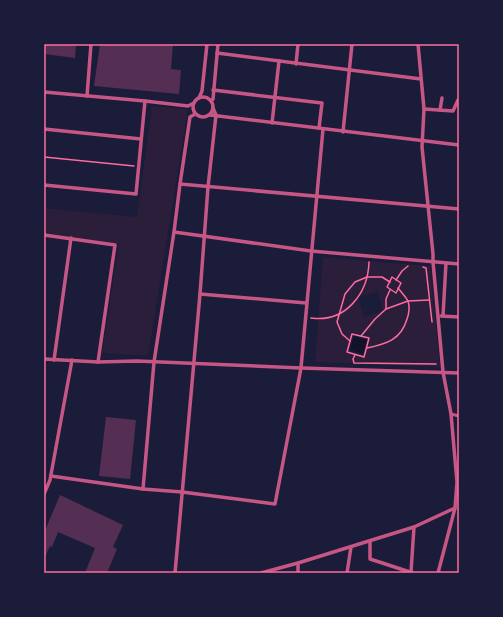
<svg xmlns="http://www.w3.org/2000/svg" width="503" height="617" viewBox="0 0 503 617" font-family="'Public Sans',sans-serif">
<rect width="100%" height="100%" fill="#1b1b3a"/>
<g fill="#2a1e3b" fill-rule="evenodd">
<path d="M 152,106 L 188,109 L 148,356 L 102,353 L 119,244 L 44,234 L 44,208 L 137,217 Z"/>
<path d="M 323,257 L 430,266 L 440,367 L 315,362 ZM 378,292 L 383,311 L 364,317 L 358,297 ZM 352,334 L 369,338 L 364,357 L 347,352 Z"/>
</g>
<path fill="#12122b" d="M 354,336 L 367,340 L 363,354 L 350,350 Z"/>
<g fill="#542f53">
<path d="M 44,44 L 76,44 L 75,58 L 44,54 Z"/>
<path d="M 100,44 L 173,44 L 171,69 L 181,70 L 179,94 L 94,86 Z"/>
<path d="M 106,417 L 136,420 L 130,479 L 99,476 Z"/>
<path d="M 60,495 L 123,525 L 113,547 L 117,549 L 107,573 L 85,573 L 95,548 L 58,532 L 52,547 L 50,546 L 44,559 L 44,533 Z"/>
</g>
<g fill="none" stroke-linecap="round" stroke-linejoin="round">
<g stroke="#ff6b9d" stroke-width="1.5">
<path d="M 44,157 L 134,166"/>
<path d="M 423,267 L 426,268 L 432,322"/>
<path d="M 392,277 L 401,283 L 396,293 L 387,287 Z"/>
<path d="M 396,280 L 402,271 L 408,266"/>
<path d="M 386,309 L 386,299 L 390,290"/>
<path d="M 311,318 C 345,323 368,294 369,262"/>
<path d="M 352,334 L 369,338 L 364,357 L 347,352 Z"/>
<path d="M 361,336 L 375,319 L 386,309 L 408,301 L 429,300"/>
<path d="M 350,341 L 342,334 L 337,322 L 345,294 L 355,282 L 367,277 L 382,277 L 390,282"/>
<path d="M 367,348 C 386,344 401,340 407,319 C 409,314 410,306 408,301 C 406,297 401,292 398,288"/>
<path d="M 355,355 L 353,359 L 354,363 L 436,364"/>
</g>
<path stroke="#c65784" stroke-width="3" d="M 451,414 L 459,416"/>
<g stroke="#c65784" stroke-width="3.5">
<path d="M 418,44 L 424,109 L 422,147 L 433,254 L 433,262 L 443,372 L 451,414 L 457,482 L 455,508 L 438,573"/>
<path d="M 217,53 L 421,79"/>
<path d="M 296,64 L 298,44"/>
<path d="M 213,90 L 322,103 L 319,128"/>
<path d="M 44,92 L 145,101 L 188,106 L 194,103"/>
<path d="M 87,96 L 91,44"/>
<circle cx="203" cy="107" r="10"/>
<path d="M 199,98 L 202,91 L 207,44"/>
<path d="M 211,101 L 213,99 L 218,44"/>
<path d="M 424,109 L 453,111 L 458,100 L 459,100"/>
<path d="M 440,110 L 442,98"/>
<path d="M 210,115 L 459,145"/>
<path d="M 272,123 L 279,61"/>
<path d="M 44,129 L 141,139"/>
<path d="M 343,132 L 352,44"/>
<path d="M 180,184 L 459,209"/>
<path d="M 44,185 L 136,194 L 145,101"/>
<path d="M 174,232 L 311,251 L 459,264"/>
<path d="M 44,235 L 115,245 L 98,362"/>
<path d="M 200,294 L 306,303"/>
<path d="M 441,316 L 459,317"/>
<path d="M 443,316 L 446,263"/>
<path d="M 44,359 L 98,362 L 137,361 L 301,368 L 459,373"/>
<path d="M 54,360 L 71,238"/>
<path d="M 51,476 L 143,489 L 182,492 L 275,504 L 301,368 L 323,129"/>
<path d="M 143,489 L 154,362 L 174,232 L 180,184 L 190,117 L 195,114"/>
<path d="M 44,494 L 50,480 L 72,360"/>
<path d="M 370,541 L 370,559 L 413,573"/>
<path d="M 411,572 L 414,527"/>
<path d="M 175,573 L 200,294 L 208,187 L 216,115 L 213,108"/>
<path d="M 261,573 L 298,563 L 414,527 L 455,508"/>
<path d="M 298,573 L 298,563"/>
<path d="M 347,573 L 351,547"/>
</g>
</g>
<rect width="503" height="617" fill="none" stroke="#1b1b3a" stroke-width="90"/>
<rect x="45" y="45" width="413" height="527" fill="none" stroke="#ff6b9d" stroke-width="1.5"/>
</svg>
